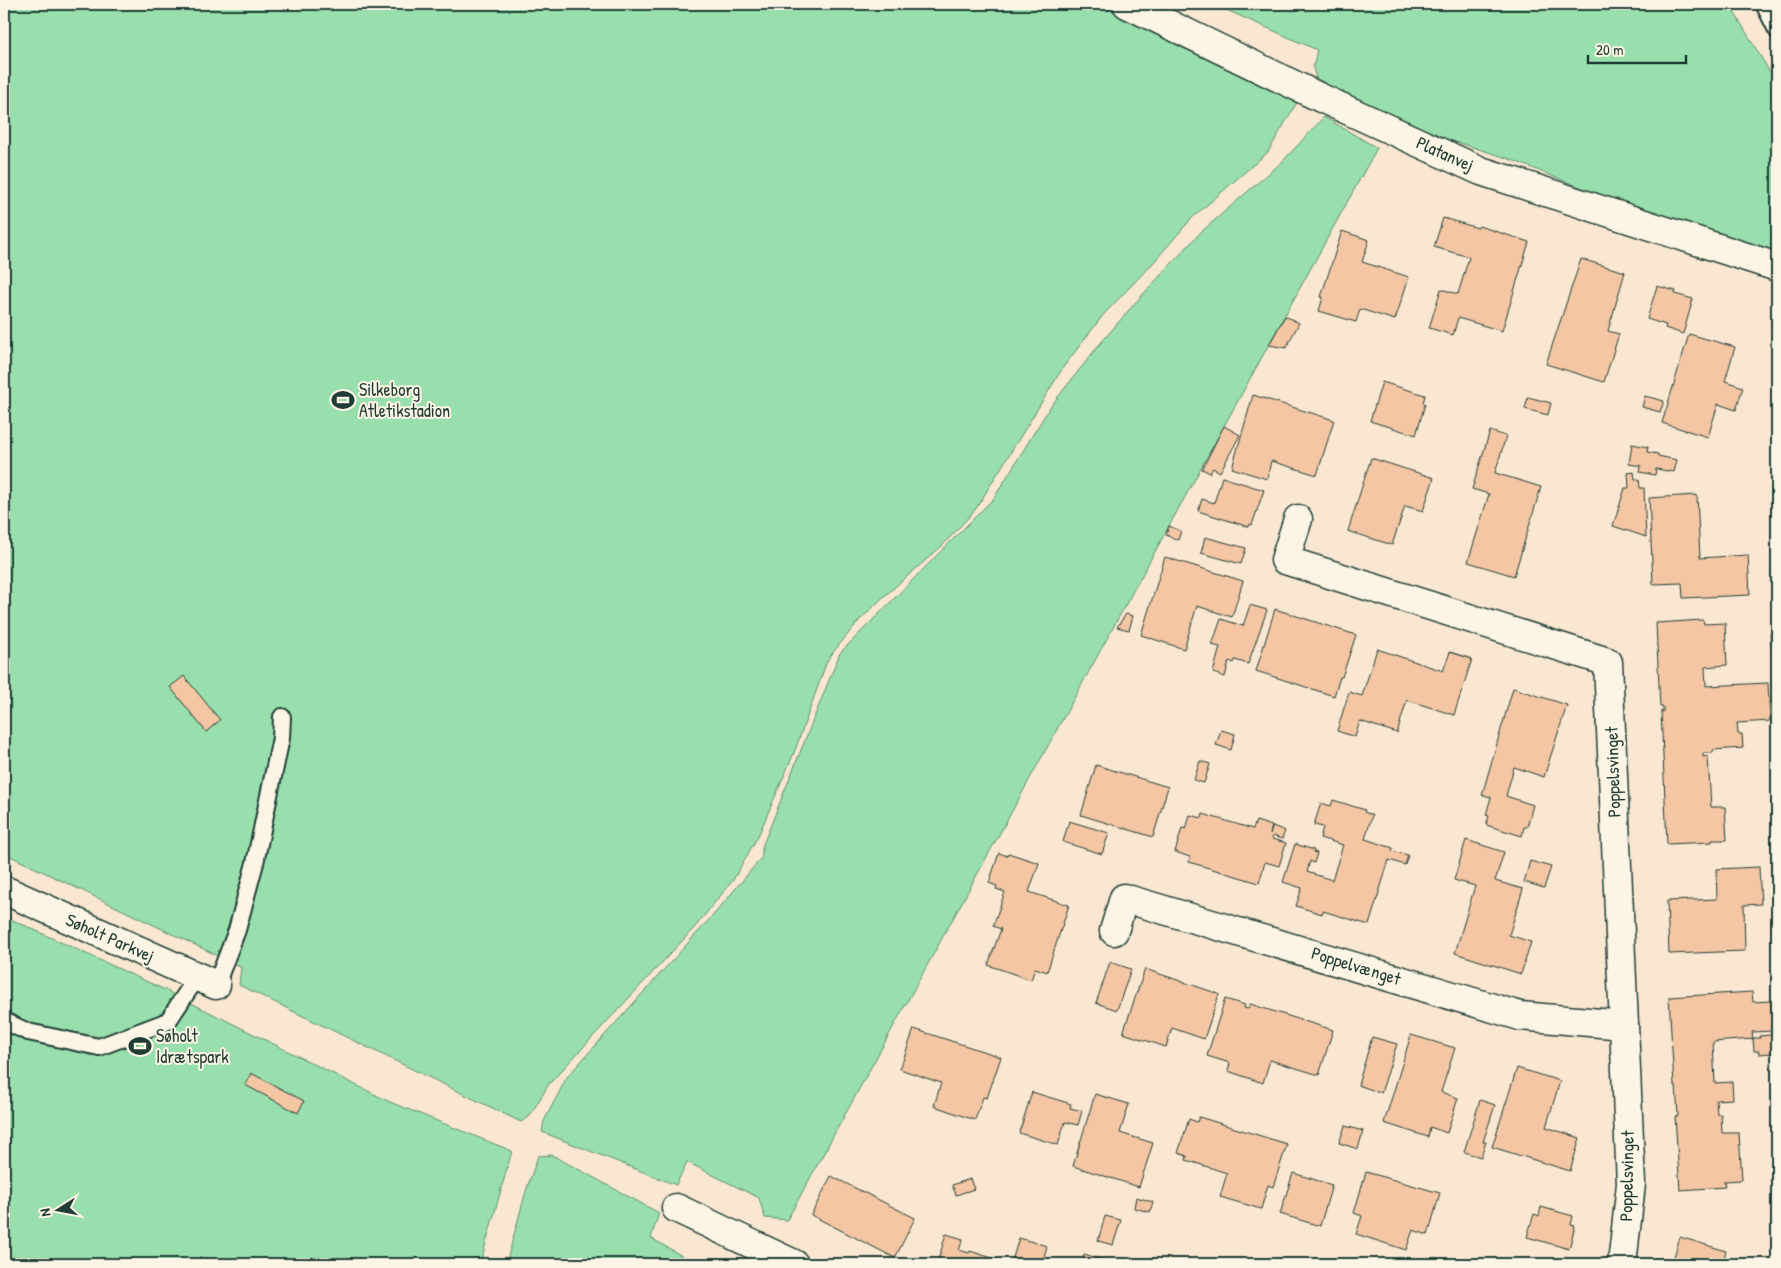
<svg xmlns="http://www.w3.org/2000/svg" width="1781" height="1268" viewBox="0 0 1781 1268" font-family="'Patrick Hand',sans-serif">
<rect width="100%" height="100%" fill="#fae7d2"/>
<filter id="ink" filterUnits="userSpaceOnUse"><feTurbulence type="fractalNoise" baseFrequency=".02" numOctaves="2"/><feDisplacementMap in="SourceGraphic" scale="10" xChannelSelector="R" yChannelSelector="G"/><feConvolveMatrix kernelMatrix="1 2 1 2 8 2 1 2 1" color-interpolation-filters="sRGB"/></filter>
<g filter="url(#ink)">
<g fill="#99dfad" stroke="#5c8e70">
<path d="M 4,4 L 1098,4 L 1300,97 L 1268,152 L 1192,218 L 1152,264 L 1104,314 L 1064,366 L 975,510 L 942,546 L 880,600 L 857,623 L 834,651 L 827,661 L 794,753 L 758,836 L 733,880 L 695,927 L 549,1084 L 529,1117 L 521,1122 L 239,985 L 241,967 L 4,853 Z"/>
<path d="M 1213,4 L 1722,4 L 1731,7 L 1777,84 L 1777,251 L 1658,218 L 1507,158 L 1421,131 L 1317,81 L 1313,68 L 1317,50 Z"/>
<path d="M 1324,117 L 1377,148 L 787,1220 L 765,1218 L 759,1198 L 687,1162 L 676,1185 L 542,1132 L 544,1121 L 567,1077 L 716,912 L 762,857 L 762,847 L 840,653 L 994,498 L 1050,407 L 1099,345 L 1135,303 L 1201,232 L 1282,162 Z"/>
<path d="M 4,916 L 163,989 L 390,1102 L 512,1151 L 480,1264 L 4,1264 Z"/>
<path d="M 552,1155 L 659,1213 L 651,1238 L 696,1264 L 506,1264 L 526,1191 L 538,1156 Z"/>
</g>
<g fill="#f4c6a4" stroke="#1f3d34">
<path d="M 1443,218 L 1478,228 L 1479,226 L 1529,242 L 1502,331 L 1458,318 L 1453,335 L 1429,328 L 1441,289 L 1458,294 L 1469,257 L 1434,247 Z"/>
<path d="M 1342,231 L 1369,240 L 1362,262 L 1409,277 L 1395,320 L 1360,309 L 1356,322 L 1319,311 L 1323,297 L 1321,297 Z"/>
<path d="M 1581,259 L 1625,272 L 1608,331 L 1619,334 L 1604,382 L 1546,364 Z"/>
<path d="M 1657,286 L 1676,291 L 1675,294 L 1693,299 L 1683,334 L 1665,328 L 1666,325 L 1647,319 Z"/>
<path d="M 1285,316 L 1299,323 L 1286,348 L 1269,345 Z"/>
<path d="M 1689,334 L 1735,347 L 1725,381 L 1743,387 L 1736,410 L 1718,404 L 1708,437 L 1662,423 Z"/>
<path d="M 1382,382 L 1425,395 L 1423,403 L 1425,404 L 1416,435 L 1370,421 Z"/>
<path d="M 1253,395 L 1334,420 L 1317,475 L 1271,461 L 1267,479 L 1232,468 Z"/>
<path d="M 1645,396 L 1664,401 L 1660,412 L 1642,407 Z"/>
<path d="M 1528,397 L 1551,403 L 1548,415 L 1525,409 Z"/>
<path d="M 1224,426 L 1240,435 L 1220,472 L 1213,468 L 1210,473 L 1202,469 Z"/>
<path d="M 1490,431 L 1506,436 L 1495,473 L 1541,487 L 1514,576 L 1468,562 L 1489,494 L 1472,489 Z"/>
<path d="M 1632,444 L 1648,447 L 1647,452 L 1658,454 L 1658,456 L 1677,460 L 1674,472 L 1656,469 L 1655,475 L 1640,472 L 1641,466 L 1629,464 Z"/>
<path d="M 1371,458 L 1434,478 L 1423,511 L 1405,506 L 1392,545 L 1348,531 Z"/>
<path d="M 1634,472 L 1635,479 L 1639,479 L 1640,488 L 1644,488 L 1646,537 L 1613,526 L 1625,488 L 1629,488 L 1628,473 Z"/>
<path d="M 1222,477 L 1264,490 L 1252,525 L 1250,524 L 1249,527 L 1198,511 L 1202,499 L 1214,503 Z"/>
<path d="M 1697,495 L 1700,558 L 1748,555 L 1750,595 L 1683,598 L 1682,583 L 1653,584 L 1649,498 Z"/>
<path d="M 1169,526 L 1181,531 L 1178,540 L 1166,535 Z"/>
<path d="M 1205,537 L 1246,548 L 1241,564 L 1201,553 Z"/>
<path d="M 1165,557 L 1243,581 L 1232,617 L 1197,606 L 1184,649 L 1141,635 Z"/>
<path d="M 1250,605 L 1267,610 L 1248,664 L 1235,660 L 1234,663 L 1229,661 L 1225,677 L 1213,673 L 1220,647 L 1212,645 L 1221,619 L 1243,626 Z"/>
<path d="M 1275,609 L 1356,635 L 1342,677 L 1340,677 L 1334,696 L 1256,671 Z"/>
<path d="M 1126,614 L 1133,616 L 1129,630 L 1117,627 Z"/>
<path d="M 1703,620 L 1704,624 L 1725,623 L 1727,665 L 1705,667 L 1706,686 L 1768,683 L 1770,721 L 1737,723 L 1738,734 L 1742,734 L 1743,748 L 1713,750 L 1713,753 L 1703,753 L 1703,757 L 1708,756 L 1711,807 L 1725,807 L 1727,840 L 1712,840 L 1712,842 L 1667,844 L 1661,711 L 1663,712 L 1663,707 L 1660,707 L 1656,623 Z"/>
<path d="M 1777,633 L 1777,650 L 1772,651 L 1770,634 Z"/>
<path d="M 1377,649 L 1443,671 L 1450,652 L 1472,659 L 1454,715 L 1407,700 L 1397,733 L 1360,721 L 1355,737 L 1337,731 L 1349,692 L 1362,696 Z"/>
<path d="M 184,676 L 220,720 L 206,732 L 170,687 Z"/>
<path d="M 1513,688 L 1567,705 L 1544,777 L 1514,767 L 1506,796 L 1533,805 L 1527,827 L 1524,827 L 1522,836 L 1486,825 L 1489,816 L 1486,815 L 1491,797 L 1482,795 Z"/>
<path d="M 1221,730 L 1235,734 L 1231,750 L 1216,745 Z"/>
<path d="M 1200,761 L 1210,764 L 1204,783 L 1194,780 Z"/>
<path d="M 1096,765 L 1168,787 L 1153,837 L 1081,815 Z"/>
<path d="M 1333,800 L 1365,810 L 1364,812 L 1372,815 L 1365,839 L 1393,848 L 1392,851 L 1408,855 L 1405,865 L 1389,860 L 1369,925 L 1323,911 L 1322,914 L 1296,906 L 1302,888 L 1283,882 L 1295,844 L 1314,850 L 1313,852 L 1317,853 L 1314,863 L 1310,861 L 1307,872 L 1332,880 L 1343,845 L 1320,838 L 1323,827 L 1314,825 L 1321,803 L 1331,806 Z"/>
<path d="M 1203,814 L 1253,829 L 1256,821 L 1272,826 L 1270,834 L 1273,826 L 1285,831 L 1282,839 L 1273,836 L 1272,839 L 1286,843 L 1279,866 L 1265,862 L 1259,883 L 1189,862 L 1190,857 L 1175,852 L 1182,828 L 1186,829 L 1190,815 L 1202,818 Z"/>
<path d="M 1069,821 L 1109,833 L 1102,854 L 1063,842 Z"/>
<path d="M 1466,840 L 1504,852 L 1495,881 L 1523,889 L 1509,935 L 1531,942 L 1521,974 L 1455,953 L 1475,886 L 1454,880 Z"/>
<path d="M 999,853 L 1007,856 L 1008,853 L 1039,863 L 1029,892 L 1069,905 L 1047,972 L 1035,968 L 1031,980 L 988,965 L 1001,929 L 993,926 L 1005,892 L 996,889 L 997,886 L 989,883 Z"/>
<path d="M 1530,861 L 1551,867 L 1544,888 L 1524,882 Z"/>
<path d="M 1759,867 L 1761,904 L 1744,905 L 1745,951 L 1669,954 L 1667,901 L 1717,899 L 1716,869 Z"/>
<path d="M 1110,962 L 1131,969 L 1117,1010 L 1096,1003 Z"/>
<path d="M 1145,969 L 1219,994 L 1204,1039 L 1172,1028 L 1166,1047 L 1123,1033 Z"/>
<path d="M 1752,992 L 1753,1002 L 1771,1001 L 1773,1031 L 1752,1032 L 1753,1039 L 1713,1042 L 1715,1083 L 1732,1082 L 1733,1099 L 1716,1100 L 1717,1114 L 1721,1114 L 1722,1133 L 1739,1133 L 1742,1180 L 1724,1181 L 1725,1187 L 1680,1190 L 1675,1117 L 1678,1116 L 1676,1085 L 1674,1085 L 1669,997 Z"/>
<path d="M 1225,999 L 1245,1005 L 1244,1008 L 1248,1009 L 1250,1004 L 1333,1030 L 1319,1075 L 1270,1060 L 1263,1083 L 1228,1071 L 1230,1063 L 1207,1056 Z"/>
<path d="M 914,1029 L 1001,1057 L 987,1098 L 983,1097 L 975,1120 L 934,1106 L 941,1083 L 900,1069 Z"/>
<path d="M 1411,1035 L 1455,1048 L 1441,1092 L 1458,1098 L 1447,1133 L 1430,1127 L 1428,1137 L 1384,1123 Z"/>
<path d="M 1771,1035 L 1773,1053 L 1759,1054 L 1759,1051 L 1754,1051 L 1753,1038 L 1760,1038 L 1759,1036 Z"/>
<path d="M 1372,1037 L 1397,1044 L 1381,1093 L 1358,1085 Z"/>
<path d="M 1517,1068 L 1560,1081 L 1546,1127 L 1580,1138 L 1570,1171 L 1492,1147 Z"/>
<path d="M 251,1073 L 304,1101 L 298,1113 L 245,1085 Z"/>
<path d="M 1032,1092 L 1071,1104 L 1070,1108 L 1082,1111 L 1078,1125 L 1065,1122 L 1058,1145 L 1019,1133 Z"/>
<path d="M 1095,1094 L 1129,1104 L 1120,1133 L 1153,1143 L 1139,1187 L 1073,1166 Z"/>
<path d="M 1480,1100 L 1495,1105 L 1483,1142 L 1486,1142 L 1481,1157 L 1464,1152 Z"/>
<path d="M 1199,1117 L 1287,1144 L 1273,1187 L 1268,1185 L 1261,1209 L 1220,1197 L 1227,1173 L 1186,1160 L 1187,1156 L 1178,1153 L 1189,1119 L 1197,1122 Z"/>
<path d="M 1345,1126 L 1363,1131 L 1358,1149 L 1339,1143 Z"/>
<path d="M 1366,1172 L 1440,1193 L 1428,1235 L 1413,1230 L 1406,1250 L 1356,1234 L 1362,1216 L 1354,1213 Z"/>
<path d="M 1293,1173 L 1332,1185 L 1320,1226 L 1280,1214 Z"/>
<path d="M 831,1176 L 915,1218 L 895,1258 L 811,1215 Z"/>
<path d="M 970,1179 L 974,1189 L 956,1195 L 952,1185 Z"/>
<path d="M 1136,1197 L 1153,1202 L 1150,1212 L 1134,1208 Z"/>
<path d="M 1541,1207 L 1573,1216 L 1571,1225 L 1575,1226 L 1569,1249 L 1527,1237 L 1534,1214 L 1539,1216 Z"/>
<path d="M 1105,1216 L 1121,1220 L 1113,1245 L 1098,1241 Z"/>
<path d="M 946,1234 L 963,1239 L 959,1250 L 969,1253 L 970,1251 L 1011,1264 L 1019,1238 L 1047,1246 L 1042,1264 L 937,1264 Z"/>
<path d="M 1680,1237 L 1726,1251 L 1722,1264 L 1672,1264 Z"/>
<path d="M 1084,1254 L 1106,1261 L 1104,1264 L 1081,1264 Z"/>
</g>
<g fill="none" stroke-linecap="round" stroke-linejoin="round">
<defs>
<g id="service">
<path d="M 1764,4 L 1777,30"/>
<path d="M 216,985 L 237,930 L 255,863 L 281,738 L 282,717"/>
<path d="M 4,1021 L 28,1032 L 99,1047 L 168,1021 L 197,977"/>
</g>
<g id="minor">
<path d="M 1127,4 L 1321,98 L 1481,171 L 1777,267"/>
<path d="M 1298,519 L 1285,560 L 1608,662 L 1631,1184 L 1622,1264"/>
<path d="M 4,890 L 216,985"/>
<path d="M 1114,931 L 1124,898 L 1520,1016 L 1624,1025"/>
<path d="M 676,1208 L 794,1264"/>
</g>
</defs>
<use href="#service" stroke="#1f3d34" stroke-width="20"/>
<use href="#minor" stroke="#1f3d34" stroke-width="31"/>
<use href="#service" stroke="#fcf5e5" stroke-width="16"/>
<use href="#minor" stroke="#fcf5e5" stroke-width="28"/>
</g>
</g>
<defs>
<symbol id="stadium-bare" viewBox="-9 -9 18 18"><path d="M0-5a6.5 5 0 1 0 0 10a6.5 5 0 1 0 0-10ZM-3.5-1.8h7v3.6h-7Z" fill="#1f3d34" stroke="#fcf5e5" stroke-width="2.5" paint-order="stroke"/></symbol>
</defs>
<g fill-rule="evenodd">
<use href="#stadium-bare" x="327" y="384" width="32" height="32"/>
<use href="#stadium-bare" x="124" y="1030" width="32" height="32"/>
</g>
<g text-anchor="middle" stroke-width="4" stroke-linejoin="round" paint-order="stroke">
<g font-size="18" fill="#1f3d34" stroke="#fcf5e5">
<text transform="translate(1445 154) rotate(24)" y="6">Platanvej</text>
<text transform="translate(1613 772) rotate(-92)" y="6">Poppelsvinget</text>
<text transform="translate(110 938) rotate(24)" y="6">Søholt Parkvej</text>
<text transform="translate(1356 966) rotate(17)" y="6">Poppelvænget</text>
<text transform="translate(1627 1176) rotate(-89)" y="6">Poppelsvinget</text>
</g>
<g font-size="18" fill="#1f3d34" stroke="#fcf5e5" text-anchor="start">
<text x="359" y="396">Silkeborg<tspan x="359" dy="21">Atletikstadion</tspan></text>
<text x="156" y="1042">Søholt<tspan x="156" dy="21">Idrætspark</tspan></text>
</g>
</g>
<rect width="1781" height="1268" fill="none" stroke="#fcf5e5" stroke-width="20"/>
<rect x="10" y="10" width="1761" height="1248" fill="none" stroke="#1f3d34" stroke-width="2" filter="url(#ink)"/>
<g transform="translate(58 1210) rotate(259)" stroke="#fcf5e5" stroke-width="4" paint-order="stroke">
<path d="M0-4L9 19L0 12L-9 19Z" fill="#1f3d34"/>
<text y="-8" font-size="14" font-weight="bold" text-anchor="middle" fill="#1f3d34">N</text>
</g>
<path d="M1588 55v8h98v-8" fill="none" stroke="#1f3d34" stroke-width="2.5"/>
<text x="1596" y="55" font-size="15" fill="#1f3d34" stroke="#fcf5e5" stroke-width="4" paint-order="stroke">20 m</text>
</svg>
